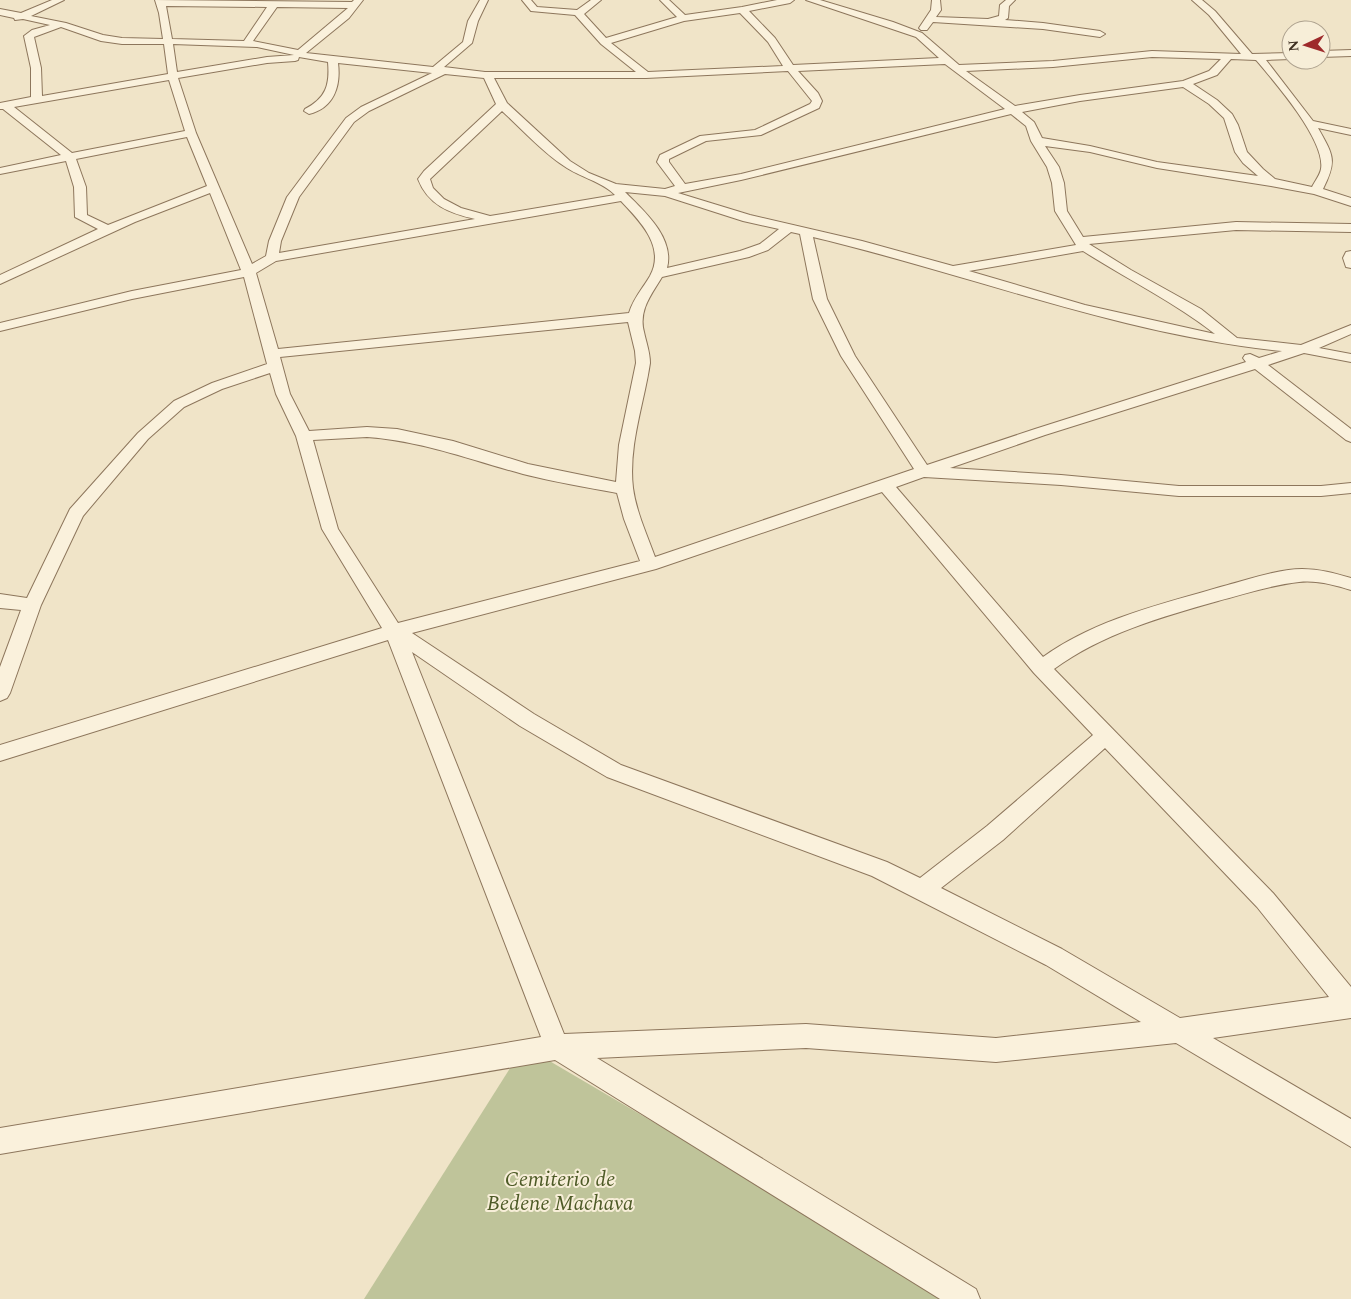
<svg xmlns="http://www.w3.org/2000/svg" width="1351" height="1299" viewBox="0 0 1351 1299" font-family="Spectral,serif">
<rect width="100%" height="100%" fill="#f0e4c8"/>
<path fill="#bfc49a" d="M 524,1046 L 955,1299 L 364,1299 Z"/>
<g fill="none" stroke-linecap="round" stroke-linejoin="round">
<defs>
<g id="minor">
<path d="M 52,0 L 64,0 L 31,16 L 66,23 L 103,35 L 122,38 L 163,39 L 159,13 L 155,0 L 352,2 L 354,0 L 363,0 L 349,18 L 306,53 L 433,67 L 463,42 L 468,21 L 480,0 L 488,0 L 478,21 L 472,43 L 444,67 L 485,72 L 636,72 L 601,44 L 575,15 L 531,11 L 522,0 L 531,0 L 537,7 L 577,10 L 591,0 L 601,0 L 584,14 L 606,38 L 677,17 L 660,0 L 669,0 L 685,15 L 742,7 L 777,0 L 794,0 L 790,3 L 749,11 L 775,38 L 793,65 L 939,58 L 916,37 L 806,0 L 820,0 L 893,22 L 922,33 L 959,65 L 1053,61 L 1152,51 L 1241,54 L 1209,15 L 1192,0 L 1202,0 L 1215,11 L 1252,54 L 1291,53 L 1291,59 L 1266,60 L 1313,121 L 1351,129 L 1351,135 L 1318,128 C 1334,156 1337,161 1323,189 L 1351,198 L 1351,206 L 1314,194 L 1271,186 L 1157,168 L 1090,152 L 1045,146 L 1059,167 L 1064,183 L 1067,211 L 1083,237 L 1236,222 L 1351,224 L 1351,232 L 1236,230 L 1089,244 L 1131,270 L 1201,309 L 1237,338 L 1301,345 L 1351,325 L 1351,334 L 1319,348 L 1351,354 L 1351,362 L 1304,353 L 1268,365 L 1351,429 L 1351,442 L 1346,440 L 1255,369 L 1045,435 L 950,468 L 1061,475 L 1179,486 L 1321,486 L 1351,483 L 1351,493 L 1321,496 L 1179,496 L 1061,485 L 924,477 L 896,487 L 1043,657 C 1096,619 1162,604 1224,586 C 1247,580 1278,569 1302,569 C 1320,569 1334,573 1351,578 L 1351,590 C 1334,585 1317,580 1299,582 C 1272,585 1244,594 1218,601 C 1161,617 1102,634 1054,669 L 1273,893 L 1351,987 L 1351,1018 L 1213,1038 L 1351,1119 L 1351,1147 L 1176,1043 L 996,1062 L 806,1048 L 597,1058 L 976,1289 L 980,1299 L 940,1299 L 555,1060 L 0,1154 L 0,1128 L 541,1037 L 388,640 L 0,761 L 0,745 L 382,628 L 322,529 L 296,436 L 276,394 L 270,373 L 222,389 L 184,407 L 148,439 L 83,516 L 41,605 L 10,693 L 7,698 L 0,701 L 0,667 L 21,610 L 0,608 L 0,594 L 27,598 L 70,509 L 138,433 L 174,401 L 212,383 L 267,364 L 244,277 L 132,299 L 0,331 L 0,323 L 132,291 L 241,270 L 210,193 L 135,222 L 0,284 L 0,275 L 98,229 L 75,217 L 74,187 L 66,161 L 0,174 L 0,168 L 61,155 L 3,109 L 0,109 L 0,103 L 31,97 L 31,68 L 24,36 L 32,30 L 50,25 L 23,19 L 15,20 L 14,18 L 0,15 L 0,9 L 21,13 ZM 166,6 L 267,7 L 244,41 L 172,39 ZM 277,7 L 348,8 L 298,50 L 253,41 ZM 740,13 L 768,42 L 783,66 L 648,72 L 611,43 L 684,21 ZM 61,27 L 101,41 L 122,44 L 164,44 L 168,74 L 42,96 L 41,68 L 34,37 ZM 173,44 L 257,47 L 294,55 L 267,57 L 177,72 ZM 299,57 L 328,62 C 330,85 326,98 305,109 L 304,111 L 309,114 C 334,108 341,86 338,63 L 432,73 L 361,107 L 346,118 L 287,197 L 269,241 L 266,256 L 252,264 L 196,133 L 178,78 L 267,63 L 295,61 L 298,60 ZM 1152,57 L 1221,59 L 1209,71 L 1183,81 L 1080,95 L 1015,106 L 966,71 L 1053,67 ZM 1231,59 L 1256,60 C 1274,81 1326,141 1321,169 C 1320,175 1315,181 1312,187 L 1275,179 L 1263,169 L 1247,152 L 1238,125 L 1232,114 L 1217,100 L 1193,84 L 1217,75 ZM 945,64 L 1005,109 L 741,174 L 685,184 L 669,162 L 669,159 L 706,141 L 761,135 L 819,108 L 822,101 L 818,93 L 798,71 ZM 788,71 L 812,101 L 810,104 L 755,130 L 700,136 L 660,155 L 657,162 L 675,186 L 665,189 L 616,184 L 589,173 L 570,161 L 507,103 L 494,78 L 646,78 ZM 445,74 L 484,78 L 496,104 L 424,171 L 418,179 C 428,205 449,213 475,219 L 279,253 L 281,241 L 299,197 L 354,122 L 369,111 ZM 169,80 L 185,131 L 72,153 L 14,107 ZM 1183,87 L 1209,104 L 1224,118 L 1235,152 L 1243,163 L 1258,176 L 1157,162 L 1090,146 L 1042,138 L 1034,122 L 1022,112 L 1080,101 ZM 502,111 C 522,129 541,151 564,166 C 579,177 603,182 615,195 L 490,216 L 461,208 L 444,199 L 433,188 L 430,179 ZM 1011,114 L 1026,126 L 1031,141 L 1047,167 L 1052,183 L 1055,211 L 1076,245 L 953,266 L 862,241 L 750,215 L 678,193 L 741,180 ZM 187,137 L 207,186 L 108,225 L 87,215 L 86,187 L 76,159 ZM 625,192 L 665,196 L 743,221 L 779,229 L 760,244 L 740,251 L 667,268 C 675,238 644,211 625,192 ZM 621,201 C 640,221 666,247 650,276 C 643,288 633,299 629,313 L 278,349 L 256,273 L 276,261 ZM 791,232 L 800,234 L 813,299 L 841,356 L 914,469 L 655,557 C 647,535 636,511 633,488 C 628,446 644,404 650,363 C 650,352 646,342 644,332 C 638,310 652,294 662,277 L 749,257 L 768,250 ZM 813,237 C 969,274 1122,335 1282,351 L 1259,358 L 1250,354 L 1245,355 L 1243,358 L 1246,362 L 1035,429 L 927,465 L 855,356 L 827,299 ZM 1083,251 C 1127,279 1174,302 1215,334 L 1085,305 L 969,271 ZM 628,322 L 635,351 L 636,363 L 619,445 L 616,482 L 528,464 L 453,441 L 397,429 L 367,427 L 309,431 L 290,394 L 280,357 ZM 367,437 C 422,441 471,460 523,474 C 554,482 586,487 617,493 L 624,519 L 640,561 L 398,623 L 338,529 L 313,440 ZM 882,492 L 1034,673 L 1093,735 L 987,826 L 920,878 L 887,862 L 621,765 L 534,714 L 412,633 L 656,569 ZM 412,652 L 520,726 L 607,777 L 872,876 L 1046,965 L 1141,1022 L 996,1038 L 806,1024 L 564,1034 ZM 1105,748 L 1257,907 L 1329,997 L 1180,1018 L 1062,949 L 941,888 L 1003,840 Z"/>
<path d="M 932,0 L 940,0 L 941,10 L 936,17 L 988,19 L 999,16 L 1000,5 L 1006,0 L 1015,0 L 1009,6 L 1008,18 L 1005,20 L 1043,23 L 1100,31 L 1105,34 L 1100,37 L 1043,29 L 933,22 L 927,30 L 921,30 L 919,28 L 931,10 Z"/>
<path d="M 1351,50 L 1351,56 L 1321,57 L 1321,51 Z"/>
<path d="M 1351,251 L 1351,268 L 1346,267 L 1343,258 L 1346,252 Z"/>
</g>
</defs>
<use href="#minor" stroke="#8d765c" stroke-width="2"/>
<use href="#minor" fill="#faf1dc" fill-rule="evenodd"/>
</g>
<g text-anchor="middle" stroke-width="4" stroke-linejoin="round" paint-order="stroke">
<g font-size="21" font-style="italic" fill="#4d5a26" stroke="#f7eed8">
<text x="560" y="1186">Cemiterio de<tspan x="560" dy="24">Bedene Machava</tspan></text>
</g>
</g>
<g transform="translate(1306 45) rotate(266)"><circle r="24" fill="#f7eed8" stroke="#ada18e"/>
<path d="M0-4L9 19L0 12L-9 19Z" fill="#9e2a2b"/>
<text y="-8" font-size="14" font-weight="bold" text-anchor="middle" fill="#3d2e20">N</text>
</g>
</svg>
